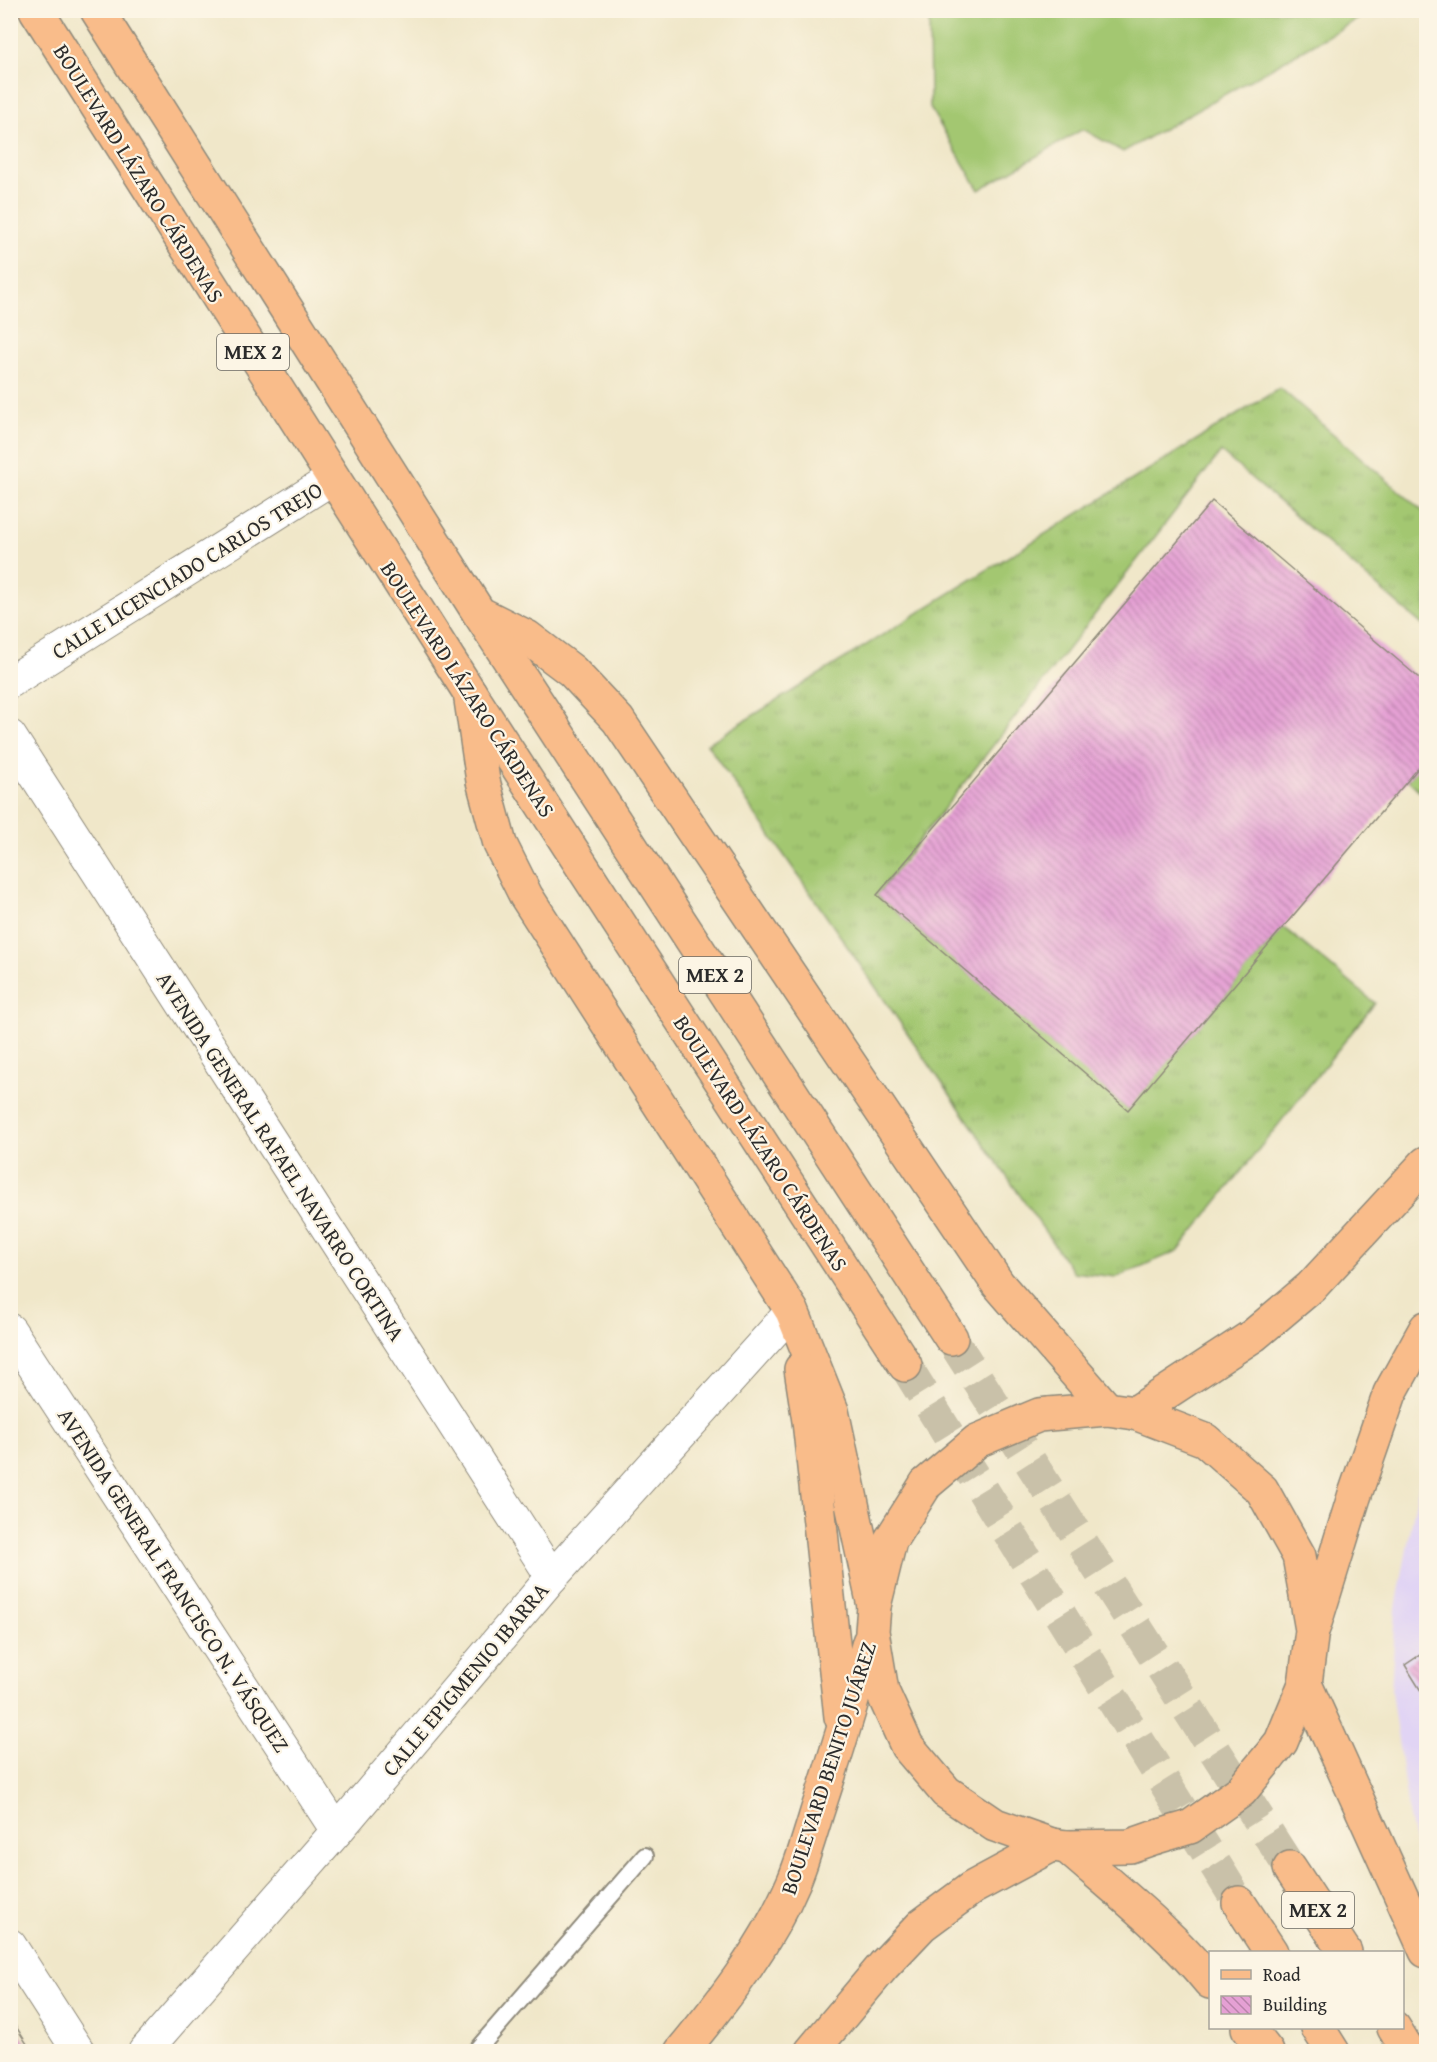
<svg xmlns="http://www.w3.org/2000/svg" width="1437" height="2062" viewBox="0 0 1437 2062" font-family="'Gentium Book Plus',serif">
<defs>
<pattern id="grass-tufts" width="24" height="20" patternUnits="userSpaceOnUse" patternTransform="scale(1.5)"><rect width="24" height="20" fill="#a3c771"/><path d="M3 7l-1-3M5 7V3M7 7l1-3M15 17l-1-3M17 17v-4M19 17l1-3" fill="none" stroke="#8cab62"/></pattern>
<pattern id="building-back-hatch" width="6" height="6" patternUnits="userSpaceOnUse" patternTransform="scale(1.5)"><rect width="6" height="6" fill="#e5a0d4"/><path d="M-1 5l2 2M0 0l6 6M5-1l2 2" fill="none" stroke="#ba83ac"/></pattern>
</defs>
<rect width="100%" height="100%" fill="#fcf5e5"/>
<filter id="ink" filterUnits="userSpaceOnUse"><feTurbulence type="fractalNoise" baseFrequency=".0167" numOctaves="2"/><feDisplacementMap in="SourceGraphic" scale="12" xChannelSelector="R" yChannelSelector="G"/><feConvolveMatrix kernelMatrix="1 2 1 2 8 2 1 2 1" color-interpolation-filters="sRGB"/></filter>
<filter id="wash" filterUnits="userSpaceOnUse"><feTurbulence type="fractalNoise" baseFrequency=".008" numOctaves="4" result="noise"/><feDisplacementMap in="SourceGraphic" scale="24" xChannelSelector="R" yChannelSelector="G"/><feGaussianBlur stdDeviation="1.35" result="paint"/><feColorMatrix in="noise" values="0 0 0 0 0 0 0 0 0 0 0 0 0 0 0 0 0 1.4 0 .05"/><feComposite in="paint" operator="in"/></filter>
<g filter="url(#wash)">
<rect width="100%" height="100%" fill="#f0e7c9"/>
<path fill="#e1d4f4" d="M 1426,1455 L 1426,1893 L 1409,1818 L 1391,1691 L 1396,1608 L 1423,1462 Z"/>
<g fill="url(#grass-tufts)" stroke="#67794e" stroke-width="1.5">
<path d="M 1280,388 L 1426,514 L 1426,628 L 1221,452 L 877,895 L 1128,1109 L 1283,927 L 1375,1003 L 1178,1251 L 1116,1277 L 1073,1272 L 707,744 Z"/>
<path d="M 1426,756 L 1426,797 L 1408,780 Z"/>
</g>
<path fill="#a3c771" stroke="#67794e" stroke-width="1.5" d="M 929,11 L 929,10 L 1372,11 L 1123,152 L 1083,129 L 979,190 L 930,108 Z"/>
<g id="blocks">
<g fill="url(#building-back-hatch)">
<path d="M 1212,501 L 1426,684 L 1426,759 L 1128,1110 L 877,895 Z"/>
<path d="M 1426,1651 L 1426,1699 L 1405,1665 Z"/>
<path d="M 10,2017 L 32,2052 L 10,2052 Z"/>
</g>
</g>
</g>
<g filter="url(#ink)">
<use href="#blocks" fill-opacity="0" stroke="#8e897a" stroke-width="1.5"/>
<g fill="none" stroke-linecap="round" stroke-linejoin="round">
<g stroke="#c9c1a9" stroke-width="33" stroke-dasharray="33 16" stroke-linecap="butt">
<path d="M 951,1338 L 1290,1868"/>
<path d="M 905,1365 L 1239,1903"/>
</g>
<defs>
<path id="lane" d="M 475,2052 L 645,1856"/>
<g id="street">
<path d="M 10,682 L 333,478"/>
<path d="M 10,736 L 552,1577"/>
<path d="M 10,1330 L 337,1831"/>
<path d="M 10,1945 L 79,2052"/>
<path d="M 144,2052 L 337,1831 L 552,1577 L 792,1311"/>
</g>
<g id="primary">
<path d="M 36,10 L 470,693 L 483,781 L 500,844 L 526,896 L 792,1311 L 832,1411 L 874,1606"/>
<path d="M 97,10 L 479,613 L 527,637 L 572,671 L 618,720 L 998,1284 L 1107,1409"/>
<path d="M 801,1369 L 809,1421 L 841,1717"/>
<path d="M 1135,1413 L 1254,1335 L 1311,1287 L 1426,1163"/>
<path d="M 1049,1414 L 1107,1409 L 1135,1413 L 1205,1440 L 1262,1490 L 1299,1556 L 1312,1630 L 1305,1684 L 1281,1742 L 1269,1757"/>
<path d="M 926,1484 L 890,1541 L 874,1606 L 872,1631 L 882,1691 L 907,1746 L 946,1792 L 995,1825 L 1052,1845 L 1067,1847 L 1130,1846 L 1153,1838"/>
<path d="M 1314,1626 L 1354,1497 L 1390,1393 L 1426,1328"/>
<path d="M 1305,1684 L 1426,1951"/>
<path d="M 1067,1847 C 1116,1890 1169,1931 1210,1982"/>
<path d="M 1248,2028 L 1267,2052"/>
<path d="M 681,2052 C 725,1999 767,1945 794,1881 C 803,1859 810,1835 817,1812 C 836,1755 853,1699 869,1642"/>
<path d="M 811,2052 L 884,1965 L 922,1925 L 972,1888 L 1052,1845"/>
</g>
<g id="highway">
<path d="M 479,613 L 951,1338"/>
<path d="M 470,693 L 905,1365"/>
<path d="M 1290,1868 L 1345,1952"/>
<path d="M 1239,1903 L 1271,1952"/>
<path d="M 1318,2028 L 1333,2052"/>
<path d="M 1394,2028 L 1409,2052"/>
</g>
</defs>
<use href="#lane" stroke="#8e897a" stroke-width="20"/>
<use href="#street" stroke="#8e897a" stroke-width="34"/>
<use href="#primary" stroke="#8e897a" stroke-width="36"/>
<use href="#highway" stroke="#8e897a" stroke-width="36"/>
<use href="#lane" stroke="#fff" stroke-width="16"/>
<use href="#street" stroke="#fff" stroke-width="32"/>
<use href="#primary" stroke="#f9bc8a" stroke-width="33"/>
<use href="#highway" stroke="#f9bc8a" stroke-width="33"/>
<defs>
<g id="primary-bridge">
<path d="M 926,1484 L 977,1441 L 1039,1415 L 1049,1414"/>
<path d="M 1153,1838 L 1190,1827 L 1241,1791 L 1269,1757"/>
</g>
</defs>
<use href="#primary-bridge" stroke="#8e897a" stroke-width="36" stroke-linecap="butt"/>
<use href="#primary-bridge" stroke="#f9bc8a" stroke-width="33"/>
</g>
</g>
<g text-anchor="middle" stroke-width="4.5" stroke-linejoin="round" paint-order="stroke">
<g fill="#fcf5e5" stroke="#6a6863" stroke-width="1.5">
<rect x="217" y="334" width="72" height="36" rx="4.5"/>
<rect x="679" y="957" width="72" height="36" rx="4.5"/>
<rect x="1282" y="1892" width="72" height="36" rx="4.5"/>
</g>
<g font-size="21" font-weight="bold" fill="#2b2b2b">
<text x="253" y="359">MEX 2</text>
<text x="715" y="982">MEX 2</text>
<text x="1318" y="1917">MEX 2</text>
</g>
<g font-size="22" fill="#2b2b2b" stroke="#fcf5e5">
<text transform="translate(139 173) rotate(58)" y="8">BOULEVARD LÁZARO CÁRDENAS</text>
<text transform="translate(187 570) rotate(-32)" y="8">CALLE LICENCIADO CARLOS TREJO</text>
<text transform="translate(468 689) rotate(57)" y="8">BOULEVARD LÁZARO CÁRDENAS</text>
<text transform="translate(761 1143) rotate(57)" y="8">BOULEVARD LÁZARO CÁRDENAS</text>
<text transform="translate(281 1156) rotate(57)" y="8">AVENIDA GENERAL RAFAEL NAVARRO CORTINA</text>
<text transform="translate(174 1580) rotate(57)" y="8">AVENIDA GENERAL FRANCISCO N. VÁSQUEZ</text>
<text transform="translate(465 1679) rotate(-50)" y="8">CALLE EPIGMENIO IBARRA</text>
<text transform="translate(828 1768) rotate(-72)" y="8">BOULEVARD BENITO JUÁREZ</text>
</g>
</g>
<rect width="1437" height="2062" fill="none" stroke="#fcf5e5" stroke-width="36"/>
<rect x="1209" y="1951" width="195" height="78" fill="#fcf5e5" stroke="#a8a49b" stroke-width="1.5"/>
<rect x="1221" y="1970" width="30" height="9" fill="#f9bc8a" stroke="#a8a49b" stroke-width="1.5"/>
<text x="1263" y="1981" font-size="18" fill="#2b2b2b">Road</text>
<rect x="1221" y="1996" width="30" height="18" fill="url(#building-back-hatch)" stroke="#a8a49b" stroke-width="1.5"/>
<text x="1263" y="2011" font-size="18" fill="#2b2b2b">Building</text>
</svg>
